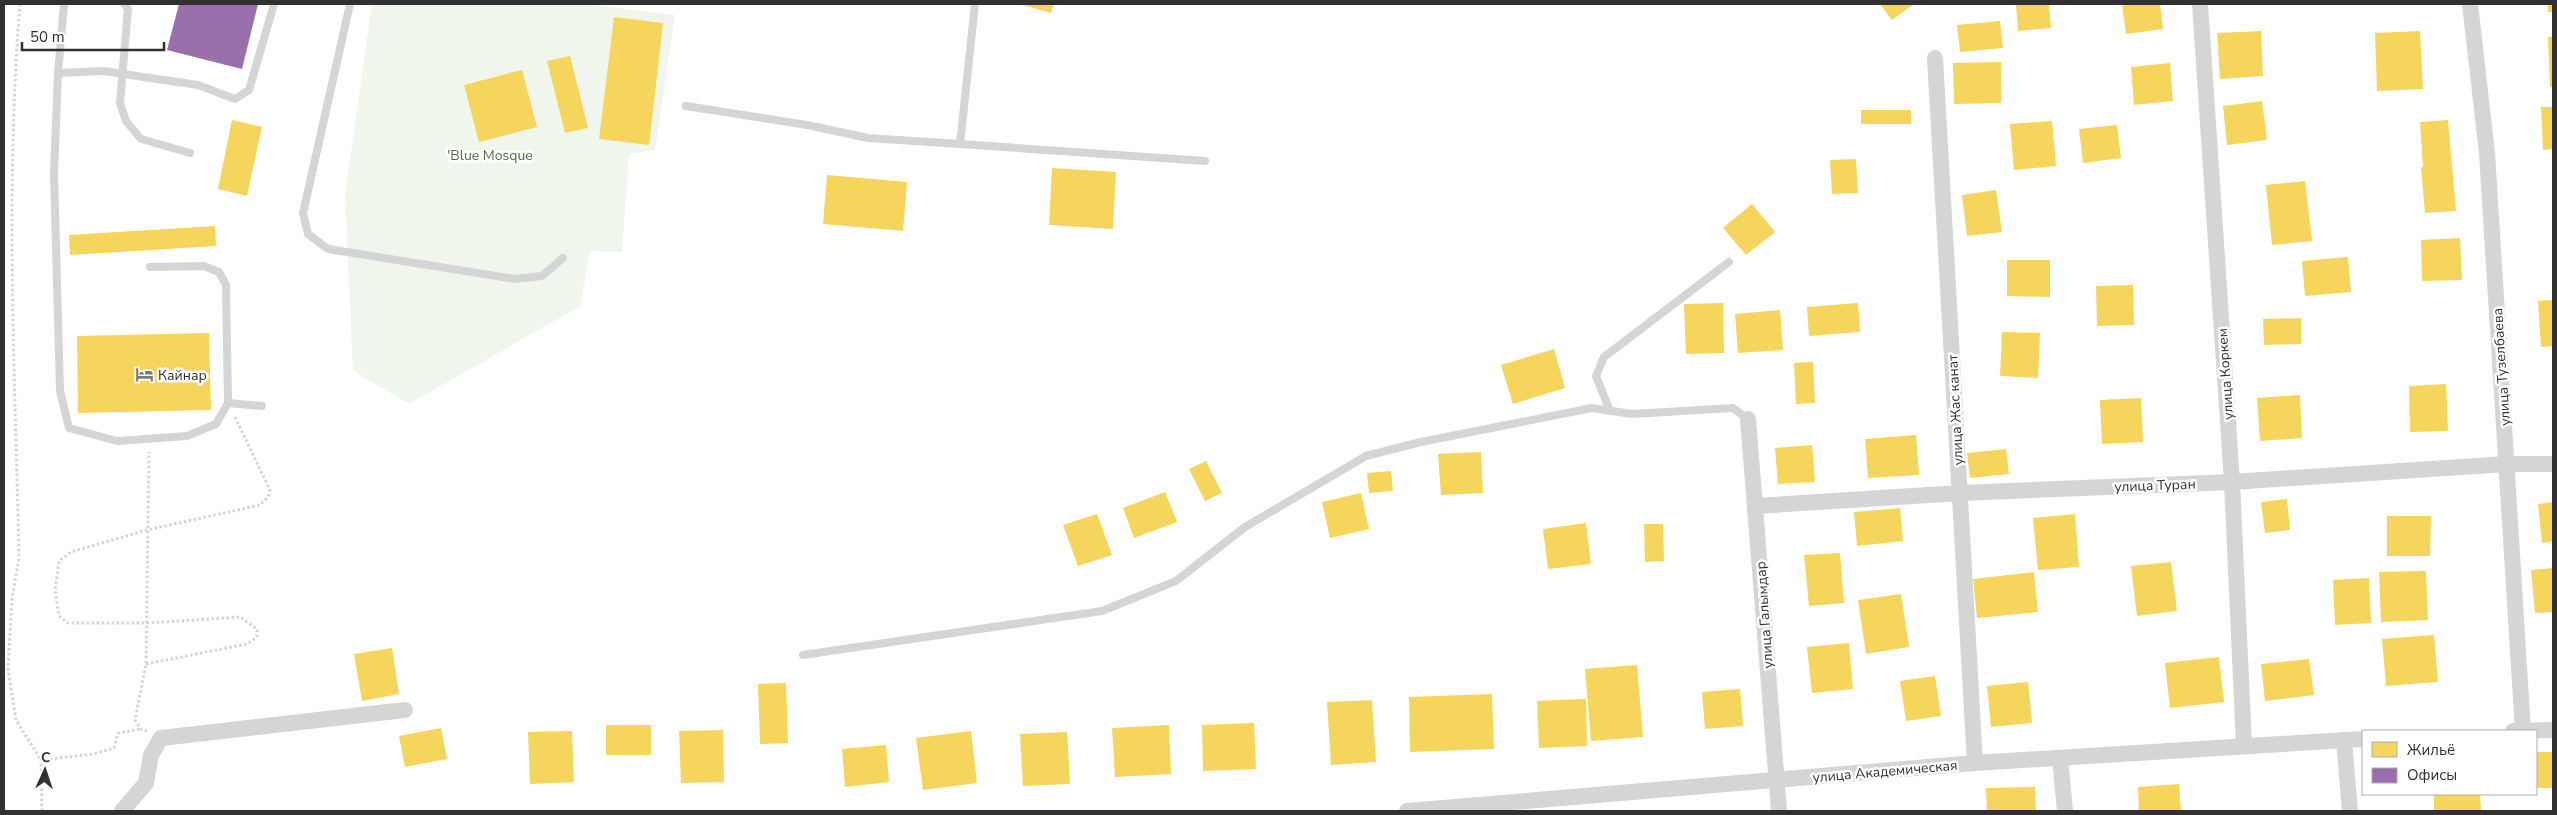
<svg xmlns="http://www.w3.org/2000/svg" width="2557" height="815" viewBox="0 0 2557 815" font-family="'Nunito Sans',sans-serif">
<rect width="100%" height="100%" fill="#fff"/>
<path fill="#f1f6ed" d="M 372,4 L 587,4 L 675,15 L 655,150 L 629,154 L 622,252 L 589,251 L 581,306 L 409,404 L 353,371 L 345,195 Z"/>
<g fill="#f6d55c">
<path d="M 1019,4 L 1054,4 L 1051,13 Z"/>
<path d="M 1880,4 L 1914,4 L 1892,20 Z"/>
<path d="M 2016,4 L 2049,4 L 2051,28 L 2018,31 Z"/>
<path d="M 2122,4 L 2160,4 L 2163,29 L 2126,34 Z"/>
<rect x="2548" y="4" width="5" height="8"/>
<path d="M 614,17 L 663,23 L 649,145 L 599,139 Z"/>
<path d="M 2000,21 L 2003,48 L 1960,52 L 1957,25 Z"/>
<path d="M 2261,31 L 2263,76 L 2220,79 L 2217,33 Z"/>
<path d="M 2420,31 L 2423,89 L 2377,91 L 2375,33 Z"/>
<path d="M 2548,37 L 2553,37 L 2553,87 L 2550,87 Z"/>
<path d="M 570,56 L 588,128 L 565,133 L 547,61 Z"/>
<path d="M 2001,62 L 2001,103 L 1954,104 L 1953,63 Z"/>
<path d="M 2170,63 L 2173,101 L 2134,105 L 2131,67 Z"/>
<path d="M 522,70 L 537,127 L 479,142 L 464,85 Z"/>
<path d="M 2262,101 L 2267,140 L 2227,145 L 2223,106 Z"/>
<path d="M 2541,107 L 2553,107 L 2553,149 L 2543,150 Z"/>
<rect x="1861" y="110" width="50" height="14"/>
<path d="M 232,120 L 262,127 L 247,196 L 218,189 Z"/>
<path d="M 2448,120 L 2456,211 L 2425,213 L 2421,167 L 2423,167 L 2420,122 Z"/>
<path d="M 2052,121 L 2056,166 L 2014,170 L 2010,124 Z"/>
<path d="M 2117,125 L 2121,158 L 2083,163 L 2079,129 Z"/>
<path d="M 1856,159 L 1858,193 L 1832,194 L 1830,160 Z"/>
<path d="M 1052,168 L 1116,172 L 1113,229 L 1049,225 Z"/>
<path d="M 827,175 L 907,182 L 903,231 L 823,224 Z"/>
<path d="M 2305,181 L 2312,241 L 2272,245 L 2266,185 Z"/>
<path d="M 1996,190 L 2002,232 L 1967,236 L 1962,195 Z"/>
<path d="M 1752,204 L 1775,232 L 1746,255 L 1723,228 Z"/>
<path d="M 215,226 L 216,246 L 70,255 L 69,235 Z"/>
<path d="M 2460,238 L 2462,280 L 2422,281 L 2421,240 Z"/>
<path d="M 2348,257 L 2351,292 L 2305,296 L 2302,261 Z"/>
<path d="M 2007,260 L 2050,260 L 2050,297 L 2007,296 Z"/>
<path d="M 2133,285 L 2134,325 L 2097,326 L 2096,286 Z"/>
<path d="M 2553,300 L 2553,346 L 2541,347 L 2538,301 Z"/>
<path d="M 1723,303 L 1724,353 L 1686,354 L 1684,304 Z"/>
<path d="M 1858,303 L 1860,332 L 1809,336 L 1807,307 Z"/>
<path d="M 1780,310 L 1783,350 L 1738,353 L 1735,314 Z"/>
<path d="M 2301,318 L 2301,344 L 2264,345 L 2263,319 Z"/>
<path d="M 2002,332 L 2040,333 L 2038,378 L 2000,376 Z"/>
<path d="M 209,333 L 211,410 L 78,413 L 77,336 Z"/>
<path d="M 1554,349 L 1565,388 L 1513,404 L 1501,365 Z"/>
<path d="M 1813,362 L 1815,403 L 1796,404 L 1794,363 Z"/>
<path d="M 2446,384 L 2448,431 L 2410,432 L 2409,386 Z"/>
<path d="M 2300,395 L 2302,438 L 2260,441 L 2257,398 Z"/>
<path d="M 2141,398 L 2143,442 L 2102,444 L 2100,400 Z"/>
<path d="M 1916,435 L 1919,475 L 1868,478 L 1865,439 Z"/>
<path d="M 1812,445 L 1815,482 L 1778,484 L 1775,448 Z"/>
<path d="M 2006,449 L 2009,474 L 1970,478 L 1967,453 Z"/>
<path d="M 1481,452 L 1483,493 L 1441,495 L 1438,454 Z"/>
<path d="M 1206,461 L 1222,493 L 1205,501 L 1189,469 Z"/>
<path d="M 1391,471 L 1393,491 L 1369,493 L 1367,473 Z"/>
<path d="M 1165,492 L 1177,522 L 1134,538 L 1123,508 Z"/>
<path d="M 1361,493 L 1369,529 L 1330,538 L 1322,502 Z"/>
<path d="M 2287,499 L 2290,530 L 2265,533 L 2261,502 Z"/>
<path d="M 2553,502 L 2553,541 L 2542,543 L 2538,504 Z"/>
<path d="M 1900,508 L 1903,541 L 1857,546 L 1854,512 Z"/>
<path d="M 1097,514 L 1112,555 L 1078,566 L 1063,525 Z"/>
<path d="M 2075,514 L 2079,567 L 2038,570 L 2033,518 Z"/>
<path d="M 2387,516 L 2431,516 L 2430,556 L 2387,556 Z"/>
<path d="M 1586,523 L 1591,564 L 1548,569 L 1543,529 Z"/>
<path d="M 1644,524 L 1663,524 L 1664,561 L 1645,562 Z"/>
<path d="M 1840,553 L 1844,603 L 1809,606 L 1804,555 Z"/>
<path d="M 2171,562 L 2177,611 L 2137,616 L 2131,566 Z"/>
<path d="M 2553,568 L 2553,612 L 2535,613 L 2531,570 Z"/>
<path d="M 2426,571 L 2428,620 L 2381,622 L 2379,572 Z"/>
<path d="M 2034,572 L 2038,612 L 1977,618 L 1973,579 Z"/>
<path d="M 2369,578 L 2371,623 L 2335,625 L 2333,580 Z"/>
<path d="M 1901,594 L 1909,647 L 1866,654 L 1858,600 Z"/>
<path d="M 2434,635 L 2438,682 L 2386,686 L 2382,639 Z"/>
<path d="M 1849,643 L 1853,689 L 1812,693 L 1807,647 Z"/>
<path d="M 392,648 L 399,694 L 362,701 L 354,654 Z"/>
<path d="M 2219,657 L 2224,702 L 2170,708 L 2165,663 Z"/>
<path d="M 2309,659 L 2314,695 L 2265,701 L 2261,664 Z"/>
<path d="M 1637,665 L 1643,737 L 1591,741 L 1585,669 Z"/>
<path d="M 1935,676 L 1941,716 L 1906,721 L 1900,681 Z"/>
<path d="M 2028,682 L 2032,723 L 1991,727 L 1987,686 Z"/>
<path d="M 786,683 L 788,743 L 760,744 L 758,684 Z"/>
<path d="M 1740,689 L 1743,726 L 1705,729 L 1702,692 Z"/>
<path d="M 1492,694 L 1494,749 L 1410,752 L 1409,697 Z"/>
<path d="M 1586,699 L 1587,746 L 1539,748 L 1537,701 Z"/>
<path d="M 1372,700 L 1376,762 L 1331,765 L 1327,702 Z"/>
<path d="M 1254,723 L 1256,769 L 1203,771 L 1202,725 Z"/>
<rect x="606" y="725" width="45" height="30"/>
<path d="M 1169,725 L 1171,774 L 1115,777 L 1112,728 Z"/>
<path d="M 441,728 L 447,759 L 405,767 L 399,736 Z"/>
<path d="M 723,730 L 724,782 L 681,783 L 679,731 Z"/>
<path d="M 572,731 L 574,782 L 530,784 L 528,732 Z"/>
<path d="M 971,731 L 977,783 L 923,790 L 916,738 Z"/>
<path d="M 1067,732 L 1070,784 L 1023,786 L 1020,734 Z"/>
<path d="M 886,745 L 889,782 L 845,787 L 842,749 Z"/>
<rect x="2536" y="752" width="17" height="36"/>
<path d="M 2179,784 L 2181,811 L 2139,811 L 2138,787 Z"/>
<path d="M 2035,787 L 2036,811 L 1987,811 L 1986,788 Z"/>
<path d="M 2434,794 L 2480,794 L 2481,811 L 2434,811 Z"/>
</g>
<path fill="#9970ab" d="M 179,4 L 258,4 L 242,69 L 167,50 Z"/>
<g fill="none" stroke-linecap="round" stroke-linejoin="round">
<g stroke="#d5d5d5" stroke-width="3" stroke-dasharray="2.5 2.5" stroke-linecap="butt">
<path d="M 20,4 C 5,188 15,374 19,558 L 12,598 L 8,669 L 16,720 L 41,760"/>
<path d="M 146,664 L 247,644 L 257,637 L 257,629 L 240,617 L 148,623 L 68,623 L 59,616 L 55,590 L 59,561 L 71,552 L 147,530 L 260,505 L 268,497 L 270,490 L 235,417"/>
<path d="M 147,731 L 141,729 L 135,720 L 146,664 L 149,452"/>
<path d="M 42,811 L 41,760 L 93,754 L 114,748 L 118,733 L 141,729"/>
</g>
<g stroke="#d5d5d5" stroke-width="8">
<path d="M 64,4 L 58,73 L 54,173 L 60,391 L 69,428 L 117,441 L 187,436 L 216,424 L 228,403 L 262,406"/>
<path d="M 124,4 L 128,9 L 120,103 L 126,121 L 141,139 L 190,153"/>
<path d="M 350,4 L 303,213 L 308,234 L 328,249 L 515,279 L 542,276 L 563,258"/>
<path d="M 58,73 L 103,71 L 198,85 L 235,99 L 249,90 L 274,4"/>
<path d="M 686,106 L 807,125 L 868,138 L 960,144 L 975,4"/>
<path d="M 960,144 L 1205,161"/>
<path d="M 150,267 L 204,266 L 219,272 L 226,285 L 228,403"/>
<path d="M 1610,411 L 1596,376 L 1604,357 L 1729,262"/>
<path d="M 803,655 L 1102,611 L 1176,581 L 1245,527 L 1366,456 L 1421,442 L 1592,408 L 1632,414 L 1733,408 L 1748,419"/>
</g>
<g stroke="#d5d5d5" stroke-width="16">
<path d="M 2200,4 L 2232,482 L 2244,745"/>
<path d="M 2470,4 L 2487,153 L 2523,731"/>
<path d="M 1935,58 L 1975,763"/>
<path d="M 1748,419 L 1779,811"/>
<path d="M 1756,506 L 1960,493 L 2232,482 L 2507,464 L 2553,464"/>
<path d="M 2513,731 L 2553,730"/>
<path d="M 2344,740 L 2350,811"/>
<path d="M 2060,758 L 2065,811"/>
<path d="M 122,811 L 146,783 L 151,755 L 161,738 L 405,710"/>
<path d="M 1407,811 L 1975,763 L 2363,739"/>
</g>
</g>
<defs>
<symbol id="hotel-bare" viewBox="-9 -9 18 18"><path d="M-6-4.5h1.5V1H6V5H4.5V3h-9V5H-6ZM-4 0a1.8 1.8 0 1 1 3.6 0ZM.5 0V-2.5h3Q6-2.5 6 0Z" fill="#797979" stroke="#fff" stroke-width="2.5" paint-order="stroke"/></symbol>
</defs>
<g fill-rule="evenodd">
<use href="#hotel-bare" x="132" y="362" width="25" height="25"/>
</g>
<g text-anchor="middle" stroke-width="5" stroke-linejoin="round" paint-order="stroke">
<g font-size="14" fill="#51703c" stroke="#fff">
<text x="490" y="160">'Blue Mosque</text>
</g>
<g font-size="14" fill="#313131" stroke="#fff">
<text transform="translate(2501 367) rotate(-94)" y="5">улица Тузелбаева</text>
<text transform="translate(2225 374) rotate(-94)" y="5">улица Коркем</text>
<text transform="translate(1955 410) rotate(-93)" y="5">улица Жас канат</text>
<text transform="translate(2155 485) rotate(-2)" y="5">улица Туран</text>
<text transform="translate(1764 615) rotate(-94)" y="5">улица Галымдар</text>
<text transform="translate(1885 771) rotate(-5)" y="5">улица Академическая</text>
</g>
<g font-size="14" fill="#313131" stroke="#fff" text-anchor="start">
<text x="158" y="380">Кайнар</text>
</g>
</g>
<rect width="2557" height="815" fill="none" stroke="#313131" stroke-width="10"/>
<rect x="2362" y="730" width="175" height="65" fill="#ffffff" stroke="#adadad"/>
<rect x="2372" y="742" width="25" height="15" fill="#f6d55c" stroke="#adadad"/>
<text x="2407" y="755" font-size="15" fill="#313131">Жильё</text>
<rect x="2372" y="768" width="25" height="15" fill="#9970ab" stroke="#adadad"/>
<text x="2407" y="780" font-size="15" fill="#313131">Офисы</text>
<g transform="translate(45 770) rotate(3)" stroke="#ffffff" stroke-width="4" paint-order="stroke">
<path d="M0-4L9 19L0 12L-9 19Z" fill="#313131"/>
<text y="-8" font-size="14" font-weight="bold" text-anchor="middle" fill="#313131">С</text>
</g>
<path d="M22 42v8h142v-8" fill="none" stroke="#313131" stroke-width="2.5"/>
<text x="30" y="42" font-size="15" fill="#313131" stroke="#ffffff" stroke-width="4" paint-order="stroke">50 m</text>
</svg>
